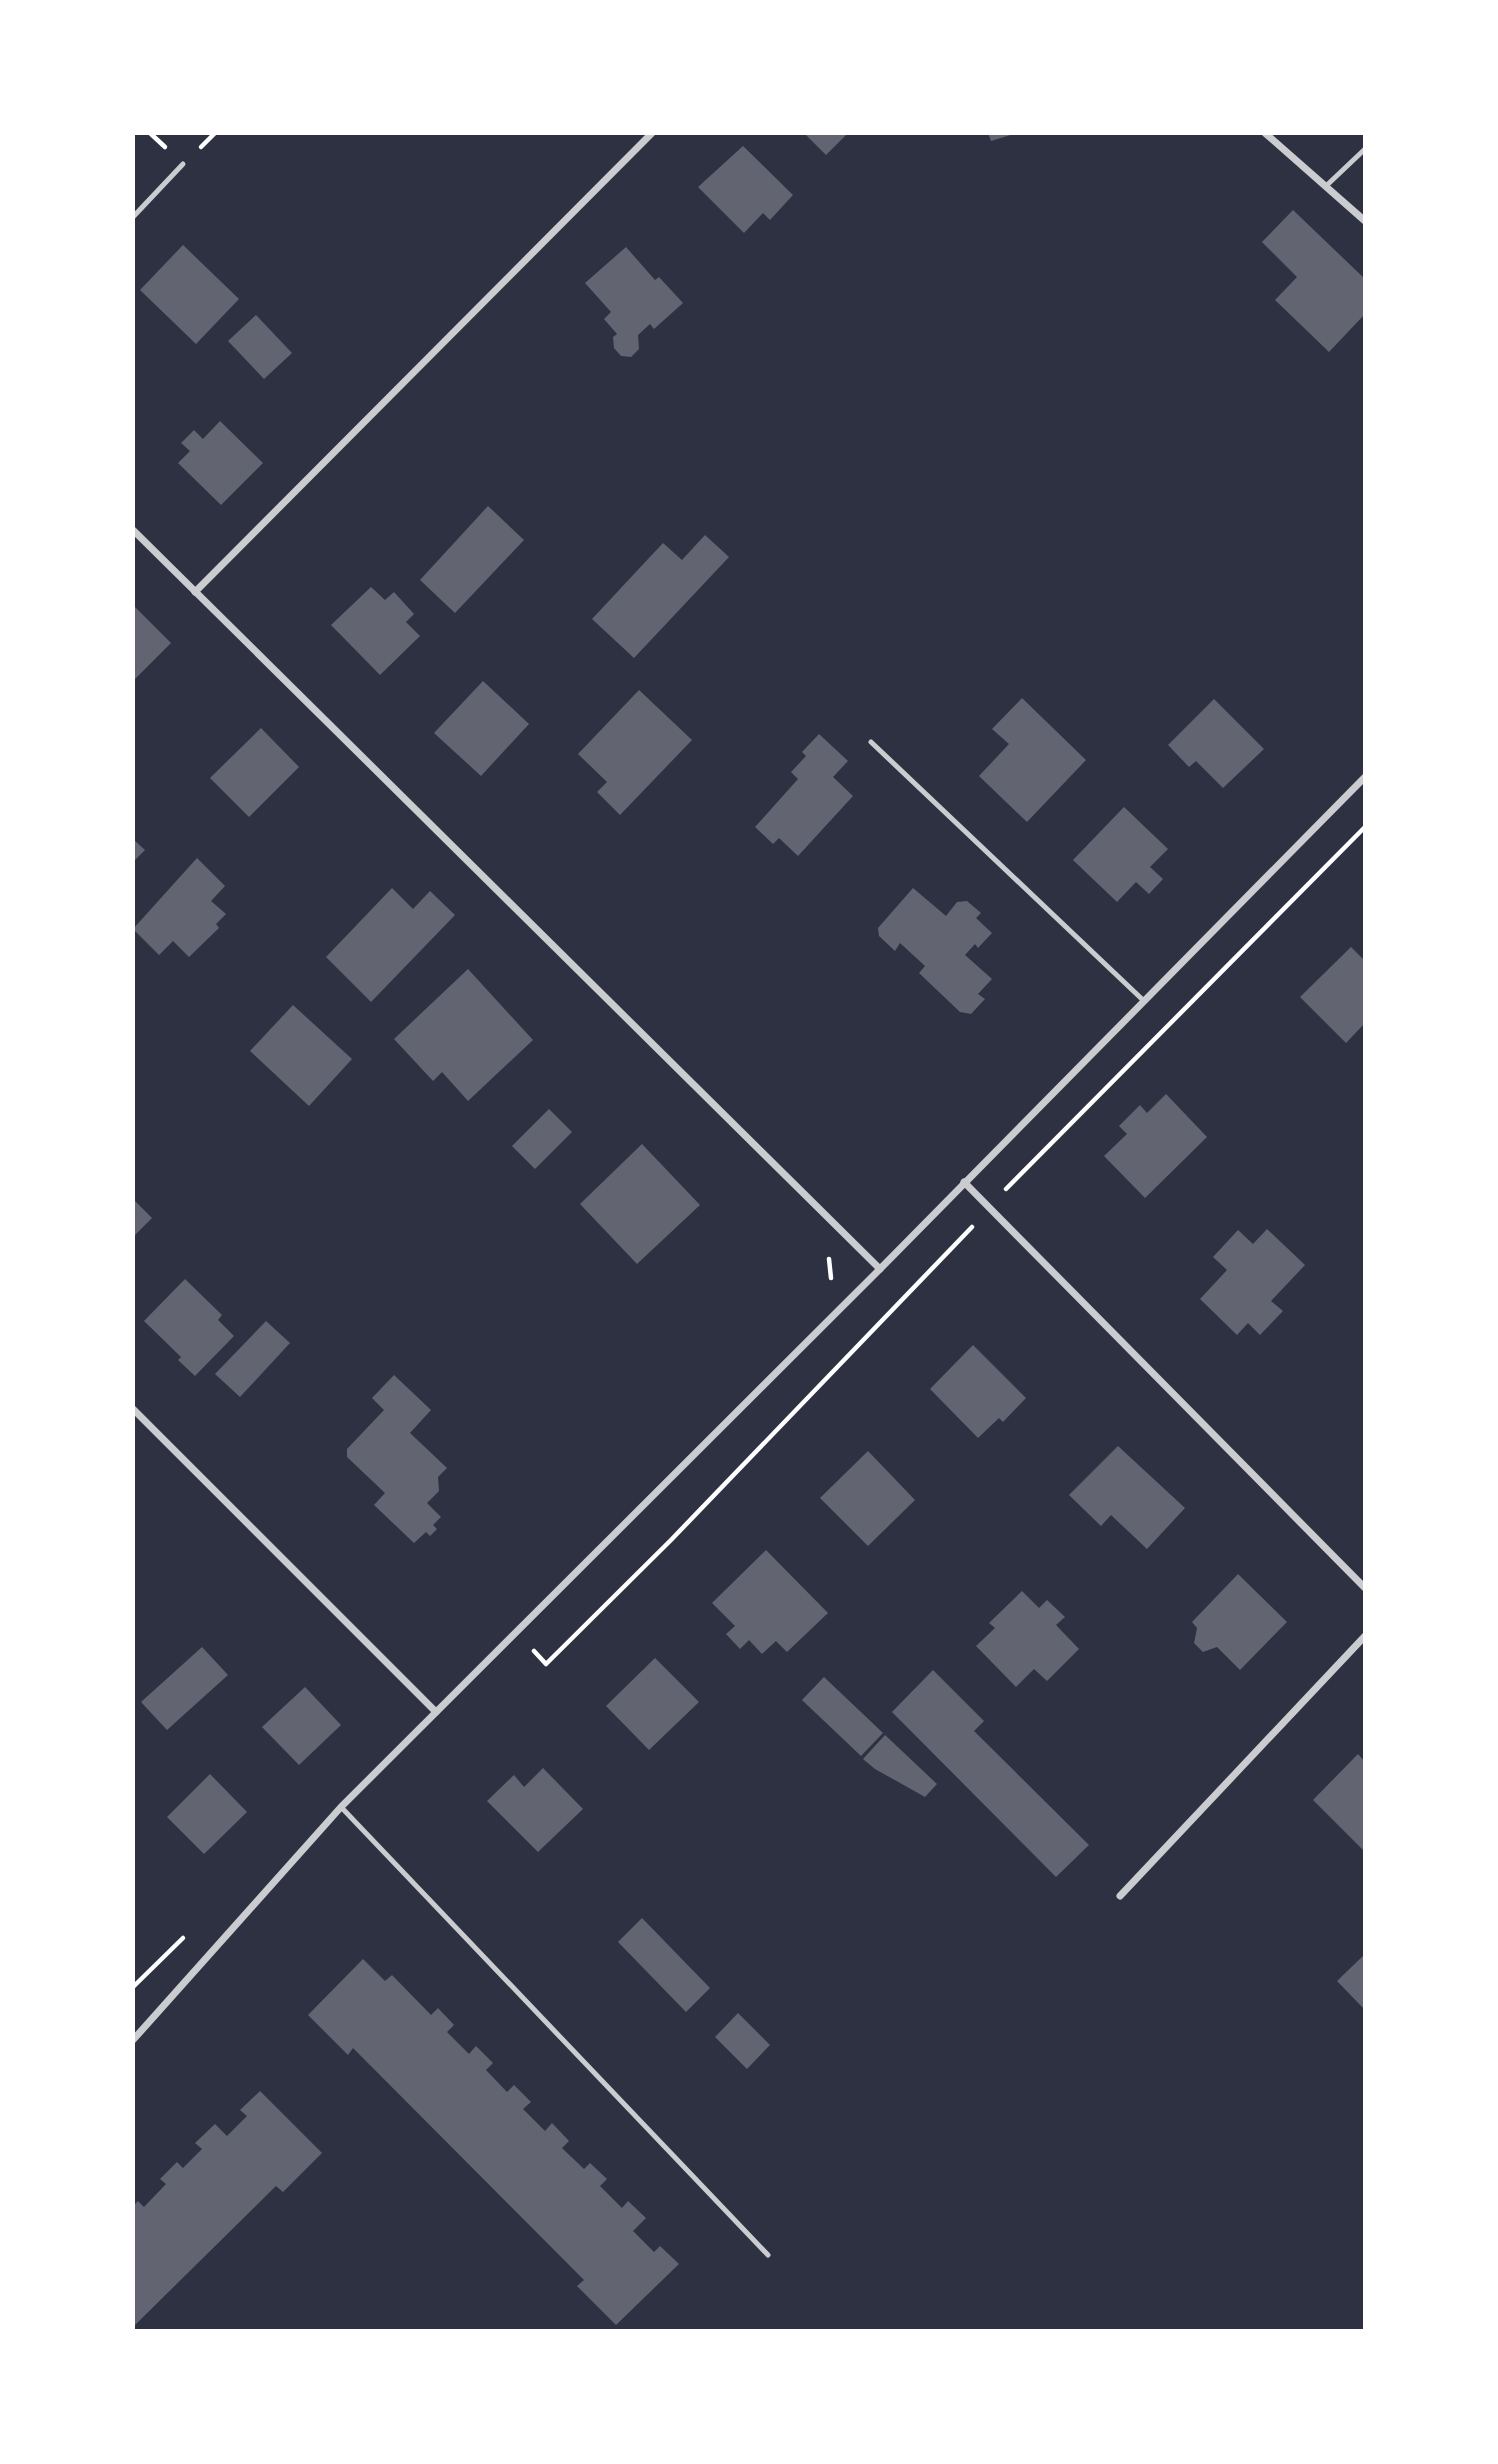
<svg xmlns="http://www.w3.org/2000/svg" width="1498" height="2464" viewBox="0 0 1498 2464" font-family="'Archivo Narrow',sans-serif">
<rect width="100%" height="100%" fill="#2d3142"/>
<g fill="#626471">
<path d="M 804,133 L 848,133 L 826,155 Z"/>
<path d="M 988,133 L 1014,133 L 1014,134 L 991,141 Z"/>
<path d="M 743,146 L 793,195 L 770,220 L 763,213 L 744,233 L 698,187 Z"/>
<path d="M 1293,210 L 1365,279 L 1365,314 L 1329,352 L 1275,300 L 1297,277 L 1262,242 Z"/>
<path d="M 183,245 L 239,299 L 196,344 L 140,290 Z"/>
<path d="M 626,247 L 655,280 L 659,277 L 683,303 L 654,329 L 650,324 L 638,335 L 639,349 L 631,357 L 621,356 L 614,348 L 613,337 L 617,334 L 604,319 L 611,312 L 585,283 Z"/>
<path d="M 256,315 L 292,353 L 264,379 L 228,341 Z"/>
<path d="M 220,421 L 263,463 L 221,505 L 178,463 L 190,451 L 181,443 L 194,430 L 203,439 Z"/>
<path d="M 488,506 L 524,540 L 455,613 L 420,580 Z"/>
<path d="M 705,535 L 729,557 L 634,658 L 592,619 L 663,543 L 682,560 Z"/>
<path d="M 371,587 L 385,600 L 394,592 L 414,614 L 406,622 L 420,636 L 380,675 L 331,625 Z"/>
<path d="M 133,605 L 171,643 L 133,681 Z"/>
<path d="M 483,681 L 529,724 L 481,776 L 434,733 Z"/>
<path d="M 639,690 L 692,740 L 620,815 L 597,792 L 607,782 L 578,754 Z"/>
<path d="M 1022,698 L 1086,760 L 1027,822 L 979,776 L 1009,744 L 992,729 Z"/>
<path d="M 1214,699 L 1264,749 L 1223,788 L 1196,761 L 1189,767 L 1168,745 Z"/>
<path d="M 261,728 L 299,767 L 249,817 L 210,778 Z"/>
<path d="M 819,734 L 848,761 L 833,777 L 853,796 L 798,856 L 779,838 L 773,844 L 755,827 L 798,779 L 791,772 L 806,756 L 802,752 Z"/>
<path d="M 1124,807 L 1168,849 L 1150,867 L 1163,879 L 1149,894 L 1136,882 L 1117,902 L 1073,860 Z"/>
<path d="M 133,839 L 145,850 L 133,862 Z"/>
<path d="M 197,858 L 225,886 L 211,901 L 226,914 L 216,924 L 219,928 L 189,957 L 173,941 L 159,955 L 133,929 Z"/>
<path d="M 392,888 L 413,909 L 430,891 L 455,915 L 371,1002 L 326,957 Z"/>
<path d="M 913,888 L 946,916 L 957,902 L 967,901 L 981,913 L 976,918 L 992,933 L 978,948 L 975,944 L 965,955 L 992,979 L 978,994 L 985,999 L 971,1014 L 960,1012 L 919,973 L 925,966 L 900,943 L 895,951 L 879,936 L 878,928 Z"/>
<path d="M 1351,947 L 1365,961 L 1365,1023 L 1346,1043 L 1300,997 Z"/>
<path d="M 468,969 L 533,1040 L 468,1101 L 442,1072 L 433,1081 L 394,1039 Z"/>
<path d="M 293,1005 L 352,1059 L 309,1106 L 250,1051 Z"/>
<path d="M 1166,1094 L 1207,1137 L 1145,1198 L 1104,1156 L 1127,1134 L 1119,1126 L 1140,1105 L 1147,1113 Z"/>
<path d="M 549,1109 L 572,1132 L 535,1169 L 512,1146 Z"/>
<path d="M 642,1144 L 700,1205 L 637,1264 L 580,1204 Z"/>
<path d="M 133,1199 L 152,1218 L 133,1237 Z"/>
<path d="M 1267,1229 L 1305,1265 L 1271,1301 L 1283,1311 L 1260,1335 L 1248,1323 L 1237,1335 L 1200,1299 L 1227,1270 L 1213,1257 L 1238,1230 L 1253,1244 Z"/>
<path d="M 185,1279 L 222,1315 L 218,1320 L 234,1336 L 195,1376 L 178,1360 L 181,1357 L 144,1321 Z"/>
<path d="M 266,1321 L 290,1343 L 240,1397 L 215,1374 Z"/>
<path d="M 973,1345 L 1026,1398 L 1003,1422 L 999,1418 L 978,1438 L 930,1389 Z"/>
<path d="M 394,1375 L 431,1410 L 410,1433 L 447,1468 L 438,1477 L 439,1491 L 427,1503 L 441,1517 L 433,1525 L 437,1529 L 430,1536 L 426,1532 L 414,1543 L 374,1505 L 385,1493 L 347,1457 L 347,1449 L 384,1410 L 372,1398 Z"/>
<path d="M 1118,1446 L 1185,1508 L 1147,1549 L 1111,1515 L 1101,1526 L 1069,1495 Z"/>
<path d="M 868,1451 L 915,1500 L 868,1546 L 820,1498 Z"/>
<path d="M 766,1550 L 828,1613 L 787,1652 L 776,1641 L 762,1654 L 749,1640 L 740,1649 L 726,1634 L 735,1626 L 712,1603 Z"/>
<path d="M 1238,1574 L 1287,1622 L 1240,1670 L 1217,1647 L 1203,1652 L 1194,1643 L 1197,1628 L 1192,1622 Z"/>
<path d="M 1022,1591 L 1039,1608 L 1047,1600 L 1065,1617 L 1056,1625 L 1079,1649 L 1047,1681 L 1034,1669 L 1016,1687 L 976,1646 L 995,1628 L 989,1623 Z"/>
<path d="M 202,1647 L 228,1675 L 167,1730 L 141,1702 Z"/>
<path d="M 655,1658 L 699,1702 L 649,1750 L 606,1706 Z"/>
<path d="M 933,1670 L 984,1721 L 974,1731 L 1089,1845 L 1056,1877 L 892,1712 Z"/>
<path d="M 824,1677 L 883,1733 L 861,1756 L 802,1700 Z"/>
<path d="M 305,1687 L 341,1725 L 299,1765 L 262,1727 Z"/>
<path d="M 885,1735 L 937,1784 L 925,1797 L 875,1769 L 863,1759 Z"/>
<path d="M 1358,1754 L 1365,1762 L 1365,1852 L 1313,1800 Z"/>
<path d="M 543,1768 L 583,1809 L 538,1852 L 487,1801 L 514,1775 L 524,1787 Z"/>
<path d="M 210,1774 L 247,1812 L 204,1854 L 167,1817 Z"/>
<path d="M 642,1918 L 710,1988 L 686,2012 L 618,1942 Z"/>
<path d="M 1365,1954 L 1365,2010 L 1337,1981 Z"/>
<path d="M 363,1959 L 385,1981 L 392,1975 L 431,2015 L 438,2008 L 454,2025 L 447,2032 L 469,2054 L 476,2046 L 493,2063 L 486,2070 L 507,2092 L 514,2085 L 531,2102 L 523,2109 L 545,2131 L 552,2123 L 569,2141 L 562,2148 L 584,2169 L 590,2163 L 607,2179 L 600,2186 L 622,2208 L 628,2201 L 646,2218 L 633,2231 L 654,2252 L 660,2246 L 679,2264 L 616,2325 L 577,2286 L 584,2280 L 353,2048 L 348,2055 L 308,2015 Z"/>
<path d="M 738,2013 L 770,2045 L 747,2069 L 715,2037 Z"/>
<path d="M 260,2091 L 322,2153 L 283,2192 L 276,2186 L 133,2327 L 133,2206 L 138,2201 L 144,2207 L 166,2184 L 160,2179 L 177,2162 L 183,2168 L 202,2149 L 195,2143 L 215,2124 L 227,2136 L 247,2116 L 240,2110 Z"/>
</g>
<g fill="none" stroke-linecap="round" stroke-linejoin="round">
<g stroke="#fff" stroke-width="4.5">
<path d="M 150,133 L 165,147"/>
<path d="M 201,147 L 215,133"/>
<path d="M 1006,1189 L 1365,827"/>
<path d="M 829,1259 L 831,1278"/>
<path d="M 534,1651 L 546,1664 L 671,1540 L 972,1227"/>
<path d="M 133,1987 L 183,1938"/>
</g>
<g stroke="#caccd0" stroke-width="5">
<path d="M 1326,186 L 1365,149"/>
<path d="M 133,217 L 183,164"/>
<path d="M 871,742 L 1144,1001"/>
<path d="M 341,1807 L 768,2255"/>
</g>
<g stroke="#caccd0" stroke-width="7">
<path d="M 1265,133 L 1365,221"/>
<path d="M 133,530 L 880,1269"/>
<path d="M 195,592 L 652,133"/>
<path d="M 964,1182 L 1365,1588"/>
<path d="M 133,1409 L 436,1712"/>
<path d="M 1120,1896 L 1365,1636"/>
<path d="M 133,2040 L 341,1807 L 880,1269 L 1365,777"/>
</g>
</g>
<rect width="1498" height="2464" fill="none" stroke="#ffffff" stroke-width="270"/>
</svg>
